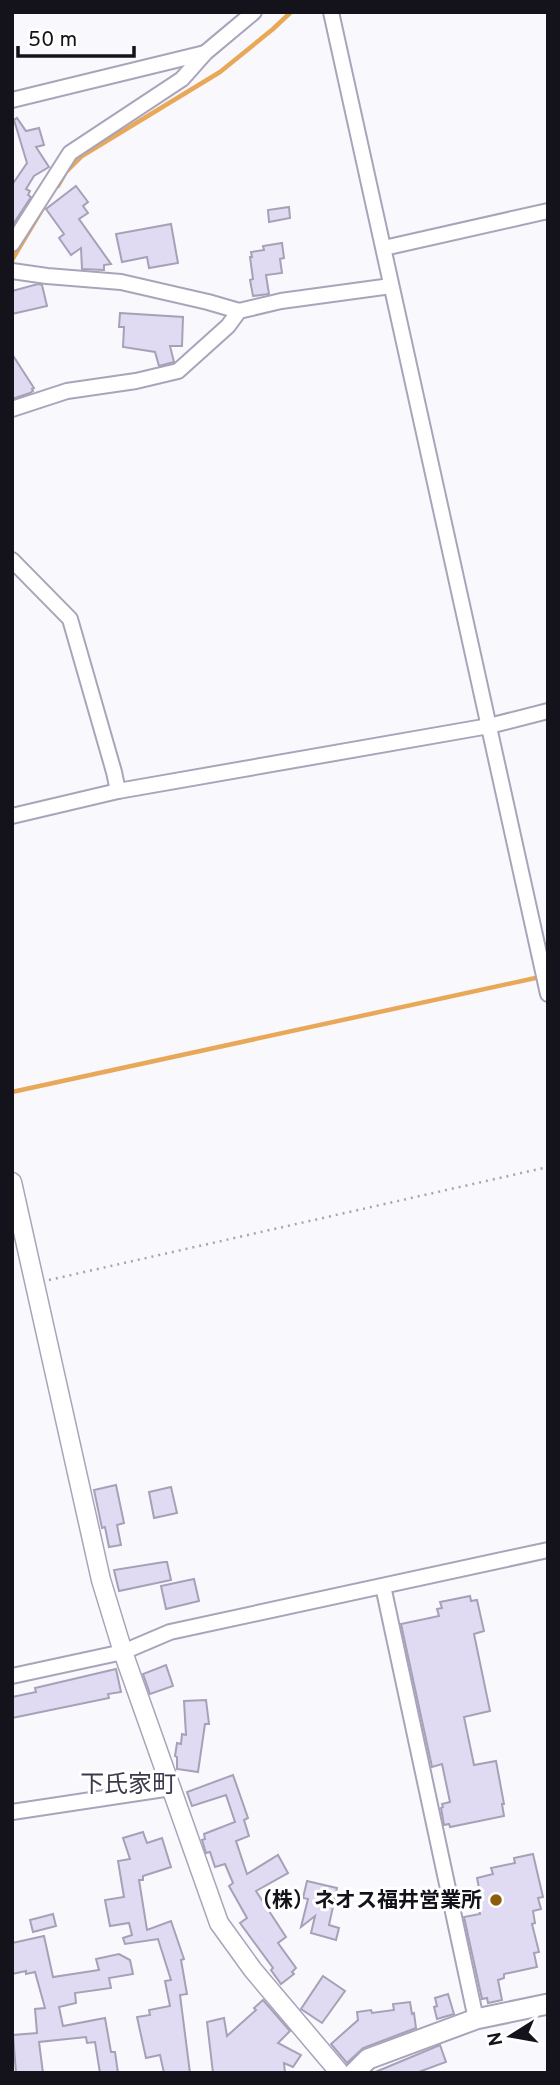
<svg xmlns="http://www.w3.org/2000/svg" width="560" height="2085" viewBox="0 0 560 2085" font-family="Overpass,'Noto Sans JP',sans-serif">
<rect width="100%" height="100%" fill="#f9f8fd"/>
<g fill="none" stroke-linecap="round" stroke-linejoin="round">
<g stroke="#e8a858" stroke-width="4.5">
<path d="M 58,186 L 66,172 L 82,156 L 220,72 L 273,29 L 291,12"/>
<path d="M 12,260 L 43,208"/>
<path d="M 12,1092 L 540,977"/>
</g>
</g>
<g fill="#e0dbf2" stroke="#a6a1b7" stroke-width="2">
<path d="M 17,118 L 26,131 L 39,128 L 44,145 L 36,147 L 49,167 L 34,176 L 26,189 L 30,191 L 28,195 L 31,197 L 12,226 L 12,180 L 14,182 L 27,163 L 14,120 Z"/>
<path d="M 76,186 L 88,202 L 83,206 L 88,213 L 79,219 L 111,264 L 104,265 L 104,270 L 82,269 L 81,248 L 71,255 L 59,238 L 64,234 L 46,209 Z"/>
<path d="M 289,207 L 290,218 L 269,222 L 268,210 Z"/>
<path d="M 171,224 L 178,263 L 149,268 L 147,257 L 122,262 L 116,234 Z"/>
<path d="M 282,243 L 284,258 L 280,259 L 282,273 L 266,275 L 269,294 L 253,296 L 250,280 L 253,279 L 250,257 L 252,257 L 251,252 L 264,250 L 263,246 Z"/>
<path d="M 38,284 L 42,285 L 47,306 L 12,314 L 12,291 Z"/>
<path d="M 120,313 L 183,317 L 182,346 L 170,346 L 174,362 L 159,366 L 155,352 L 123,347 L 124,327 L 119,327 Z"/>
<path d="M 12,354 L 34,388 L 32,389 L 33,391 L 30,393 L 12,399 Z"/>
<path d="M 116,1485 L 124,1523 L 117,1525 L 121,1545 L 109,1547 L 105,1527 L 102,1528 L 94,1490 Z"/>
<path d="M 171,1487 L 177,1513 L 154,1518 L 149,1492 Z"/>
<path d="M 164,1562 L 167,1562 L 171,1580 L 119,1591 L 114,1570 Z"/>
<path d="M 194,1579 L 199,1601 L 166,1609 L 161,1586 Z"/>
<path d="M 470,1596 L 471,1601 L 477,1600 L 484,1631 L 474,1634 L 490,1711 L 464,1717 L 474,1765 L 496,1761 L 504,1804 L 502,1804 L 504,1816 L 450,1827 L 449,1824 L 444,1825 L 441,1808 L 443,1807 L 442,1804 L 450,1802 L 442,1764 L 432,1767 L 401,1624 L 439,1616 L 437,1609 L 442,1608 L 440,1602 Z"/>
<path d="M 166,1665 L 173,1686 L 150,1694 L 143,1674 Z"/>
<path d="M 116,1669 L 121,1692 L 108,1694 L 109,1698 L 12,1718 L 12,1697 L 36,1692 L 35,1688 Z"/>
<path d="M 206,1700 L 209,1724 L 205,1724 L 198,1772 L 177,1769 L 177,1757 L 175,1756 L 177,1743 L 181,1744 L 182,1734 L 186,1735 L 184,1701 Z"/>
<path d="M 233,1775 L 248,1818 L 244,1820 L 249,1836 L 236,1841 L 247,1874 L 278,1855 L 288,1873 L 256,1891 L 286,1937 L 278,1943 L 296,1968 L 292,1972 L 294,1974 L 281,1984 L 271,1970 L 273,1968 L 240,1923 L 247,1918 L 229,1886 L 233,1883 L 225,1864 L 215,1867 L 210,1852 L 206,1853 L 202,1840 L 205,1839 L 204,1834 L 235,1822 L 226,1795 L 192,1806 L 187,1792 Z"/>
<path d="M 143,1832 L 147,1843 L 162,1838 L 171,1867 L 143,1876 L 143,1880 L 139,1880 L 147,1930 L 171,1921 L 184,1959 L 181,1960 L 187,1994 L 180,1995 L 190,2073 L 164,2073 L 160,2055 L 146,2058 L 137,2017 L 150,2015 L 149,2010 L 170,2006 L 165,1981 L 171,1980 L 158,1939 L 125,1944 L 123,1938 L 132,1935 L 129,1923 L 110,1926 L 105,1900 L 124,1897 L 118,1861 L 130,1859 L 123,1838 Z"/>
<path d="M 533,1854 L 543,1897 L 538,1898 L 541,1909 L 533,1911 L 535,1923 L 532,1924 L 539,1952 L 534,1953 L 537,1967 L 504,1974 L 504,1978 L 498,1980 L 502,2000 L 488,2003 L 487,1998 L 482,1999 L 464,1917 L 480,1914 L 475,1889 L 479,1888 L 477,1878 L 493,1874 L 491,1868 L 515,1863 L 514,1858 Z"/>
<path d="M 307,1881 L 337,1888 L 329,1925 L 339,1928 L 336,1940 L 311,1933 L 315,1916 L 301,1927 L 308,1899 L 303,1898 Z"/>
<path d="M 53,1914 L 56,1926 L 33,1932 L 30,1920 Z"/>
<path d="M 44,1936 L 53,1977 L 99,1970 L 96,1959 L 119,1954 L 130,1960 L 133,1974 L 109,1978 L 111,1988 L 75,1993 L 76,2003 L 59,2007 L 63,2026 L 105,2018 L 111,2052 L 115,2052 L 118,2073 L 100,2073 L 95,2042 L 87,2043 L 86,2037 L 39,2042 L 43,2073 L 16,2073 L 13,2035 L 37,2033 L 35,2009 L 45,2008 L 35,1972 L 26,1974 L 26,1971 L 12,1974 L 12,1943 Z"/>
<path d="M 323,1976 L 345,1991 L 322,2023 L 301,2009 Z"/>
<path d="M 448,1994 L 454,2014 L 437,2019 L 434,2007 L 437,2006 L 435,1998 Z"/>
<path d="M 263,2000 L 290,2031 L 278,2043 L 301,2055 L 293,2067 L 284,2063 L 285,2073 L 213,2073 L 207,2022 L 224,2018 L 227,2036 L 256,2010 L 254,2008 Z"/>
<path d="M 410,2002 L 412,2014 L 414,2013 L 416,2028 L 363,2048 L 347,2063 L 331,2044 L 358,2020 L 357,2012 L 371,2010 L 372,2013 L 394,2010 L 393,2004 Z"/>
<path d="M 440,2045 L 446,2062 L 416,2073 L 373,2073 Z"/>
</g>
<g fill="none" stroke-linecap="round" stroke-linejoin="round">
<defs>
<g id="minor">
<path d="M 331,12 L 548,994"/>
<path d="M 12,100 L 205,53"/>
<path d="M 12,244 L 70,153 L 182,79 L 205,53 L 254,12"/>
<path d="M 384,248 L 548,211"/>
<path d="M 12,271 L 47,276 L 121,282 L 208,302 L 239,311 L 281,301 L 391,286"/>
<path d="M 12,409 L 67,391 L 136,381 L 178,371 L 228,326 L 239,311"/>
<path d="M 12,560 L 70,619 L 114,772 L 118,791"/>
<path d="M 12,816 L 118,791 L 489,726 L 548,711"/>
<path d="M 383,1586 L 476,2019"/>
<path d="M 12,1676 L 123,1652 L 170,1632 L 548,1550"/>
<path d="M 12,1812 L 171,1788"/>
</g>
<path id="tertiary" d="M 12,1182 L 101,1580 L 123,1652 L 219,1923 L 253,1970 L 340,2073"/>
<path id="secondary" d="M 354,2073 L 368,2059 L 476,2019 L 548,2004"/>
</defs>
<use href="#minor" stroke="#a9a4ba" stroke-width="18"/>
<use href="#tertiary" stroke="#a9a4ba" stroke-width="21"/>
<use href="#secondary" stroke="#a9a4ba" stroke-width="23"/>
<path stroke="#a6a5ab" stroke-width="2.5" stroke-dasharray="2 5" stroke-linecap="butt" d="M 49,1280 L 548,1167"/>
<use href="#minor" stroke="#fff" stroke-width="14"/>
<use href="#tertiary" stroke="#fff" stroke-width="18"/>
<use href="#secondary" stroke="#fff" stroke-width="19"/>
</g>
<circle fill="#8e5b0a" stroke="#fff" stroke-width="2.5" cx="496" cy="1900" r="7"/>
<g text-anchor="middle" stroke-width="6" stroke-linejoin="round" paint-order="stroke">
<g font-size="21" font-weight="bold" fill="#14121a" stroke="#fff" text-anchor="end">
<text x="482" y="1907">（株）ネオス福井営業所</text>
</g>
<g font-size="24" fill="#3d394b" stroke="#fff">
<text x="128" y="1792">下氏家町</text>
</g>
</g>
<rect width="560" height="2085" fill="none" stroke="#14121a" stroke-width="28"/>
<g transform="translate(511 2036) rotate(259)" stroke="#ffffff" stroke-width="5" paint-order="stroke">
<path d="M0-5L12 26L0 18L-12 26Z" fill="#14121a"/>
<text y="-10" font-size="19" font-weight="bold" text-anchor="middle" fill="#14121a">N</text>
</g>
<path d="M18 46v10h116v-10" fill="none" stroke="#14121a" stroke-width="3.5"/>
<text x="28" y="46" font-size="21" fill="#14121a" stroke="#ffffff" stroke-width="5" paint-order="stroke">50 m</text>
</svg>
